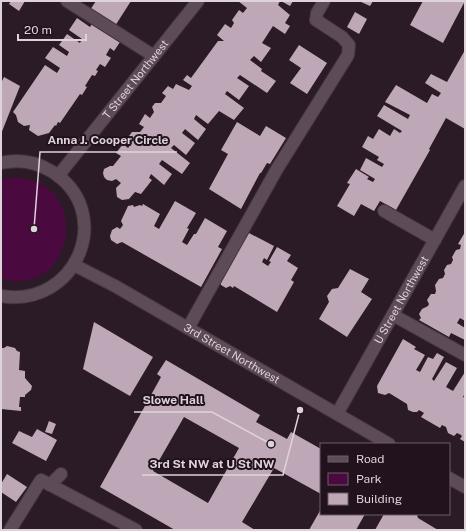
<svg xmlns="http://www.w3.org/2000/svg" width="466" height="531" viewBox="0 0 466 531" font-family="'Public Sans',sans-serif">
<rect width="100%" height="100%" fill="#2b1b26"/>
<path fill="#4b0a3f" d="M 9,178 C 93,173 79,299 1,279 L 1,180 Z"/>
<g fill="#bea8b7" fill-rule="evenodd">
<path d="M 11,1 L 25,1 L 19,11 L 9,4 Z"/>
<path d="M 96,1 L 131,1 L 115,26 L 90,10 Z"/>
<path d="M 238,1 L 280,1 L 278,5 L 290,15 L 285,23 L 290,26 L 285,34 L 273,26 L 262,43 L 271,48 L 261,62 L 254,56 L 250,60 L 262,69 L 261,71 L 276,81 L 267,93 L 240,75 L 237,78 L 249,86 L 239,100 L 227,91 L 225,94 L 244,108 L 234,120 L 219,111 L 208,124 L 196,115 L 194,119 L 206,129 L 198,140 L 185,129 L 182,133 L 195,143 L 186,155 L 174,145 L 171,148 L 190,163 L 182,174 L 162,160 L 159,164 L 172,174 L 164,185 L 151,174 L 149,178 L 152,180 L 141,194 L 135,192 L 129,199 L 122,200 L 117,197 L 116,188 L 121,183 L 116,179 L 112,181 L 107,180 L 104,177 L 103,173 L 104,169 L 110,166 L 113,166 L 121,156 L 116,153 L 123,144 L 128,148 L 132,143 L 129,136 L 132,132 L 140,132 L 144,127 L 139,124 L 145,114 L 150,118 L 154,112 L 152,107 L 155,103 L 161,103 L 166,96 L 162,93 L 168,86 L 173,89 L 176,84 L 189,90 L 192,86 L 183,80 L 187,75 L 191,78 L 218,41 L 224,41 L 217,35 L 225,24 L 231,28 L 234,23 L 232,20 L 239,10 L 243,13 L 247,8 Z"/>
<path d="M 281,1 L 293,1 L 290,6 Z"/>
<path d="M 359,1 L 373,1 L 370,6 Z"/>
<path d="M 423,1 L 465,1 L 443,43 L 410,25 Z"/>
<path d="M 355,12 L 367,19 L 359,34 L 347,27 Z"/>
<path d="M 77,18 L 90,27 L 92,24 L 120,42 L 114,51 L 110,48 L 106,55 L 111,58 L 105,67 L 100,64 L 96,70 L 98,71 L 95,76 L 92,75 L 85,86 L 87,87 L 82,95 L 80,94 L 60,123 L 58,122 L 56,126 L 55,125 L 49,133 L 38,136 L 29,130 L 30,125 L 24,126 L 18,122 L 16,115 L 13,112 L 45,65 L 57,73 L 60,68 L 45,58 L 53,47 L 67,56 L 69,52 L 59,45 L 67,34 L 80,43 L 82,39 L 69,30 Z"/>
<path d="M 299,45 L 327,63 L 307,94 L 290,83 L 301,68 L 289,60 Z"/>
<path d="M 465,50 L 465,129 L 446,118 L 429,149 L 430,150 L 396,210 L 380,201 L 374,211 L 361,204 L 354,216 L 337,206 L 350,184 L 347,183 L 356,169 L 369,177 L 367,179 L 373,182 L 375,179 L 360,170 L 366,158 L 382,167 L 384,164 L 377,160 L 379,157 L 362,147 L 368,136 L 373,139 L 379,129 L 390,136 L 394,129 L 400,133 L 402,131 L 377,116 L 384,105 L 408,119 L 410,115 L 385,102 L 396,85 L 427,103 L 432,94 L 438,97 L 441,93 L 425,83 L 431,74 L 447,82 Z"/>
<path d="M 4,77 L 20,86 L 1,134 L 1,83 Z"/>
<path d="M 237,122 L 260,136 L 266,126 L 286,138 L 270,164 L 267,163 L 261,173 L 260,173 L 241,209 L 209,189 L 228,154 L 221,150 Z"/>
<path d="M 175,201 L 196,213 L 187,228 L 189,229 L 182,242 L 187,245 L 194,234 L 196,234 L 205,218 L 227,231 L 218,247 L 222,249 L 201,287 L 122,242 L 117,244 L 111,240 L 110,236 L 112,230 L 117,227 L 120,229 L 123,225 L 121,221 L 128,206 L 133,205 L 134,207 L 140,205 L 142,206 L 143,204 L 160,214 L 154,226 L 159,229 Z"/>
<path d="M 465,232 L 465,321 L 460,318 L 457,323 L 465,328 L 465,340 L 451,333 L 449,337 L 419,320 L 421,318 L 419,314 L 422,309 L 428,306 L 429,304 L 427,300 L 431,294 L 435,294 L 436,291 L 435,285 L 439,279 L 443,278 L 445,274 L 444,270 L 447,265 L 451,264 L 453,260 L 452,257 L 456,250 L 460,249 L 461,245 L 458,244 Z"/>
<path d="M 249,233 L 274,246 L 267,260 L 264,258 L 262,262 L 268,266 L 271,262 L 269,261 L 277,247 L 291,255 L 287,261 L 298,268 L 291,280 L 294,282 L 277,312 L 234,286 L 233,288 L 230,286 L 226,288 L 221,285 L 220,282 L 245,238 Z"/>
<path d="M 350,269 L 369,279 L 361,292 L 372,299 L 347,337 L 319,319 L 329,302 L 327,296 L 332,289 L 338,288 Z"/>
<path d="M 94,322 L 153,357 L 130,396 L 83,369 Z"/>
<path d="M 403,339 L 416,347 L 414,349 L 425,355 L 416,370 L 420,372 L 428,357 L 433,359 L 437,353 L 444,357 L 432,379 L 434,381 L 446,362 L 457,368 L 446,387 L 453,391 L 465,372 L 465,393 L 463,397 L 465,398 L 465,442 L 460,439 L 462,436 L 461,435 L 457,433 L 454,436 L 448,433 L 446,427 L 442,425 L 440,428 L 421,417 L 424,413 L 419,410 L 417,412 L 413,412 L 408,410 L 407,404 L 389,393 L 385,395 L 378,393 L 377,386 Z"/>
<path d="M 7,346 L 15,348 L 17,351 L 20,352 L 19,370 L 25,371 L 25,378 L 32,386 L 31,390 L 25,395 L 25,397 L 20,397 L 19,407 L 21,407 L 21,411 L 1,409 L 1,348 L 4,348 Z"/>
<path d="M 166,360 L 260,415 L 256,422 L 287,439 L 291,432 L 321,449 L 321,494 L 274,468 L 242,522 L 255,530 L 175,530 L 100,487 L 161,377 L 157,374 ZM 184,417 L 239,448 L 208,503 L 153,471 Z"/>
<path d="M 49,421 L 56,424 L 52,434 L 45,432 Z"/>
<path d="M 37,429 L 57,440 L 46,461 L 12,443 L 19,431 L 32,437 Z"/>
<path d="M 7,474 L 27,487 L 16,502 L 1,492 L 1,484 Z"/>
<path d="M 321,509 L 321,514 L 365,514 L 356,530 L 309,530 Z"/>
<path d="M 384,514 L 416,514 L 417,515 L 418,518 L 438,530 L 375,530 Z"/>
</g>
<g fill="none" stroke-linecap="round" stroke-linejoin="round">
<defs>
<g id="lane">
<path d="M 67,1 L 154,56"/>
<path d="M 384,211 L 435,240"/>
<path d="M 393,315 L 465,355"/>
<path d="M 188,328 L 277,169 L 348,55 L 349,45 L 342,37 L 316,20 L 317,13 L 324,1"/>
<path d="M 50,485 L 61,474"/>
<path d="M 10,530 L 41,480 L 136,530"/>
</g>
<g id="street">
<path d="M 1,163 C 18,159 36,162 51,171 C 117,211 77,309 1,296"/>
<path id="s1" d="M 58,176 L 198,1"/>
<path id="s2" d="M 74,265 L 115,286 L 389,444"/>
<path id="s3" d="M 337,414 L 465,186"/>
<path d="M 449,478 L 465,487"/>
</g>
</defs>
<use href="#lane" stroke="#443640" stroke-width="14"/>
<use href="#street" stroke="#443640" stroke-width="14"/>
<use href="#lane" stroke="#5e4b58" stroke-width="12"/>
<use href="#street" stroke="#5e4b58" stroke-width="12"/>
</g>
<g text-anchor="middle" stroke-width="4" stroke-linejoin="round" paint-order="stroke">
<g font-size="11" fill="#ded3da" stroke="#21121d">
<text dy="4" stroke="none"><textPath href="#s1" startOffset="124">T Street Northwest</textPath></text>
<text dy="4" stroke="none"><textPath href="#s3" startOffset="131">U Street Northwest</textPath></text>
<text dy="4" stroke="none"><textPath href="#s2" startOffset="181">3rd Street Northwest</textPath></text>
</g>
</g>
<path fill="none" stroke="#ded3da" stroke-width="1.5" d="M34 229L40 152H177M271 444L212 412H134M300 410L283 475H142"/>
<g fill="#ded3da" stroke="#21121d" stroke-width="1.5">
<circle cx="34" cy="229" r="4"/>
<circle cx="271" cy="444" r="4"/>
<circle cx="300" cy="410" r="4"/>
</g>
<g font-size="12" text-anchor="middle" font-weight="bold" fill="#ded3da" stroke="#21121d" stroke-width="4" stroke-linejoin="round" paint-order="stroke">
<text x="108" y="144">Anna J. Cooper Circle</text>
<text x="173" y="404">Slowe Hall</text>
<text x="212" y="468">3rd St NW at U St NW</text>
</g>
<rect width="466" height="531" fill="none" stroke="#ded3da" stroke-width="4"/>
<rect x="320" y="443" width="130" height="72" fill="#21121d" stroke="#6d5f69"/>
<rect x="328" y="456" width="20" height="6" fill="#5e4b58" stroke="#6d5f69"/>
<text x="356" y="463" font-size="12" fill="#ded3da">Road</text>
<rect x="328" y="473" width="20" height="12" fill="#4b0a3f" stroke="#6d5f69"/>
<text x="356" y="483" font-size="12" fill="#ded3da">Park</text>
<rect x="328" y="493" width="20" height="12" fill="#bea8b7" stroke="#6d5f69"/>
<text x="356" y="503" font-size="12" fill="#ded3da">Building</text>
<path d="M18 34v6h68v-6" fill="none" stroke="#ded3da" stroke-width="2"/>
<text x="24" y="34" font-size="12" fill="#ded3da" stroke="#21121d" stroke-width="3" paint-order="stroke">20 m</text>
</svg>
